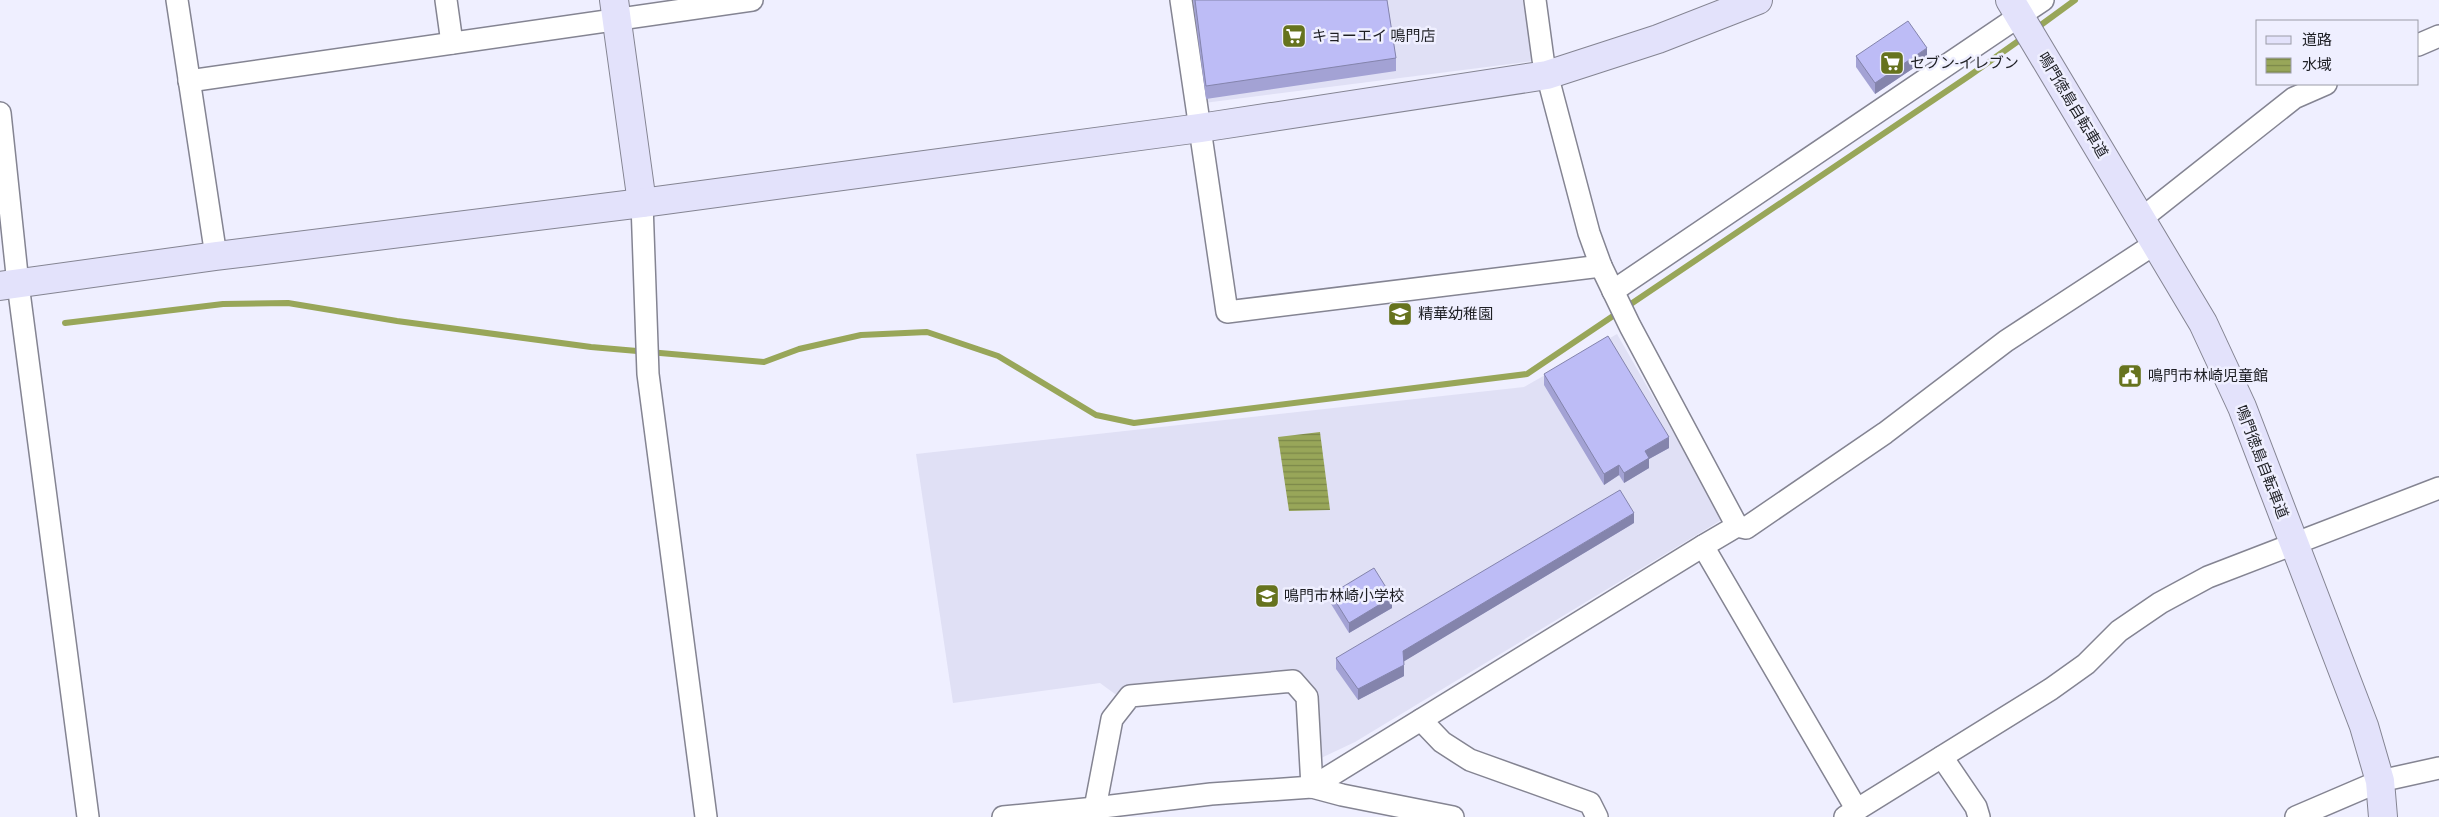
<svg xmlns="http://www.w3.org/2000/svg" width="2439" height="817" viewBox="0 0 2439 817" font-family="'Roboto Condensed','Noto Sans JP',sans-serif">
<defs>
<pattern id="water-rules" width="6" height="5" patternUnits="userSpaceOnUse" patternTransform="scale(1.25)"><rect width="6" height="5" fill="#98a659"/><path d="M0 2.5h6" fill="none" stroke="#7b8749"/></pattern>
</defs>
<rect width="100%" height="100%" fill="#efefff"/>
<g fill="#e0e0f5">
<path d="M 1190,0 L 1524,0 L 1533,61 L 1204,103 Z"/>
<path d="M 1617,334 L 1723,519 L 1355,742 L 1319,759 L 1294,672 L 1115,694 L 1100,683 L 953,703 L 916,454 L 1524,387 Z"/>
</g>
<path fill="url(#water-rules)" d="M 1320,432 L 1330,510 L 1289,511 L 1278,437 Z"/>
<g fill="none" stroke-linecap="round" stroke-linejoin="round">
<g stroke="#98a659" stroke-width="6">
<path d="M 2034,30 L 2075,0"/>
<path d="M 65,323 L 223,304 L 288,303 L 397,321 L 591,347 L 764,362 L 799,349 L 861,335 L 927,332 L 998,356 L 1096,415 L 1134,423 L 1527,374 L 1969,76 L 2024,37"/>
</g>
<defs>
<g id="street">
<path d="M 177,0 L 216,256"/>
<path d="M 446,0 L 452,43"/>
<path d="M 1181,0 L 1227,312 L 1601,266"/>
<path d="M 1535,0 L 1543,59 L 1589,233 L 1601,266 L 1630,326 L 1737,526"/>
<path d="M 2418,45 L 2439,36"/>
<path d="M 189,81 L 752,0"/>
<path d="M 0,113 L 18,284 L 88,817"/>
<path d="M 642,203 L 648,374 L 706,817"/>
<path d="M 2141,219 L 2294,98 L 2326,84"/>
<path d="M 1613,291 L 2043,0"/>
<path d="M 1703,546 L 1857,810"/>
<path d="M 1421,720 L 1442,742 L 1470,760 L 1590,803 L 1597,817"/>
<path d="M 1942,757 L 1976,807 L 1979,817"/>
<path d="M 1312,787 L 1703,546 L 1737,526 L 1746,528 L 1885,433 L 2006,341 L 2156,243"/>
<path d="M 1095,808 L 1112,719 L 1130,696 L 1293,681 L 1307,697 L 1312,787"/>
<path d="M 1003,817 L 1095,808 L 1211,794 L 1312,787 L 1342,795 L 1453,817"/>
<path d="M 1845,817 L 2051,689 L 2086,664 L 2119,631 L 2160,603 L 2208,577 L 2439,488"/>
<path d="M 2296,817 L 2380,781 L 2439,768"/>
</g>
<g id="secondary">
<path d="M 614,0 L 642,203"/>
<path d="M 2010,0 L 2203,323 L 2242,407 L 2364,726 L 2380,781 L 2383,817"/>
<path d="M 0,286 L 216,256 L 642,203 L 1200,128 L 1547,75 L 1658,39 L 1758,0"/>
</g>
</defs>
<use href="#street" stroke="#848492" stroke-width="24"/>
<use href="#secondary" stroke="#848492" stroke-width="30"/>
<use href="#street" stroke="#fff" stroke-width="21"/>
<use href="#secondary" stroke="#e3e2fb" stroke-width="28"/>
</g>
<g fill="#a3a2d4">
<path d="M 1193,0 L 1387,0 L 1396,58 L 1396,71 L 1206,99 Z"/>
<path d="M 1856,56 L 1927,59 L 1875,94 L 1856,67 Z"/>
<path d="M 1544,374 L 1669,448 L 1649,459 L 1649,468 L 1624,483 L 1619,475 L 1604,485 L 1544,385 Z"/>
<path d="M 1634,523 L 1404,661 L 1404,676 L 1358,700 L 1336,669 L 1336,658 Z"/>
<path d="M 1331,594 L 1392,608 L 1349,633 L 1331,604 Z"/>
</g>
<g fill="#8484ac">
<path d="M 1927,48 L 1927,59 L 1875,94 L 1875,83 Z"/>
<path d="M 1669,437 L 1669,448 L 1649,459 L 1649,468 L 1624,483 L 1624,473 L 1645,451 Z"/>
<path d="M 1619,465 L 1619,475 L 1604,485 L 1604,474 Z"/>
<path d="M 1634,513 L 1634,523 L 1403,662 L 1403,651 Z"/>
<path d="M 1392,597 L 1392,608 L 1349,633 L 1349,623 Z"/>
<path d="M 1404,665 L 1404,676 L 1358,700 L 1358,689 Z"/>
</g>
<g fill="#bdbcf6" stroke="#8484ac">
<path d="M 1195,0 L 1387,0 L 1396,58 L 1206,86 Z"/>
<path d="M 1908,21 L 1927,48 L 1875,83 L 1856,56 Z"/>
<path d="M 1608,336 L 1669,437 L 1645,451 L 1649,458 L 1624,473 L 1619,465 L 1604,474 L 1544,374 Z"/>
<path d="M 1620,490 L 1634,513 L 1403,651 L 1404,665 L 1358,689 L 1336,658 Z"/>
<path d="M 1374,568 L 1392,597 L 1349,623 L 1331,594 Z"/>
</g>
<defs>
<symbol id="supermarket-square" viewBox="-11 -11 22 22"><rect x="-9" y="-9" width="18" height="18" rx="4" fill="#66731e" stroke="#efefff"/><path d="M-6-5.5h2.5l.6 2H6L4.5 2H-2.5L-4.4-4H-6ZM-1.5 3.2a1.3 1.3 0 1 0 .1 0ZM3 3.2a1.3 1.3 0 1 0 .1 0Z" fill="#fff"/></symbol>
<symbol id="school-square" viewBox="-11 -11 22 22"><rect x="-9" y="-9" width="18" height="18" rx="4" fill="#66731e" stroke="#efefff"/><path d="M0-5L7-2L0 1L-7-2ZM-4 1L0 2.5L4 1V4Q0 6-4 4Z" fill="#fff"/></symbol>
<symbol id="civic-square" viewBox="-11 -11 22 22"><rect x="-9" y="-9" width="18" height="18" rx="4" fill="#66731e" stroke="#efefff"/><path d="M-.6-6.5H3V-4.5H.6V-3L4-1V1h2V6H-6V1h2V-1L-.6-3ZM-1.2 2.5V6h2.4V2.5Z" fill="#fff"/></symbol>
</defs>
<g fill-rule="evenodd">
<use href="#supermarket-square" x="1280" y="22" width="28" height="28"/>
<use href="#supermarket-square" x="1878" y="49" width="28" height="28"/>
<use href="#school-square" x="1386" y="300" width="28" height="28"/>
<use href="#civic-square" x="2116" y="362" width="28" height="28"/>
<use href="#school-square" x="1253" y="582" width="28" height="28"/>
</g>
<g text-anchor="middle" stroke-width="5" stroke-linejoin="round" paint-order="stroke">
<g font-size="15" fill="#1e1f24" stroke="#efefff" text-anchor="start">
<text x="1312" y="41">キョーエイ 鳴門店</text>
<text x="1910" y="68">セブン-イレブン</text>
<text x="1418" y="319">精華幼稚園</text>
<text x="2148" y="381">鳴門市林崎児童館</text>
<text x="1284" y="601">鳴門市林崎小学校</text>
</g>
<g font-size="15" fill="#1e1f24" stroke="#efefff">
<text transform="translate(2073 105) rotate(59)" y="5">鳴門徳島自転車道</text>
<text transform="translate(2262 462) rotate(69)" y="5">鳴門徳島自転車道</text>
</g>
</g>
<rect x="2256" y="20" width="162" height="65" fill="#efefff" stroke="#9b9ca7"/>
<rect x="2266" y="36" width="25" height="8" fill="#e3e2fb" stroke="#9b9ca7"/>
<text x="2302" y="45" font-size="15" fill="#1e1f24">道路</text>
<rect x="2266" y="58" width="25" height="15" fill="url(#water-rules)" stroke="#9b9ca7"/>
<text x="2302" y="70" font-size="15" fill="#1e1f24">水域</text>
</svg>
